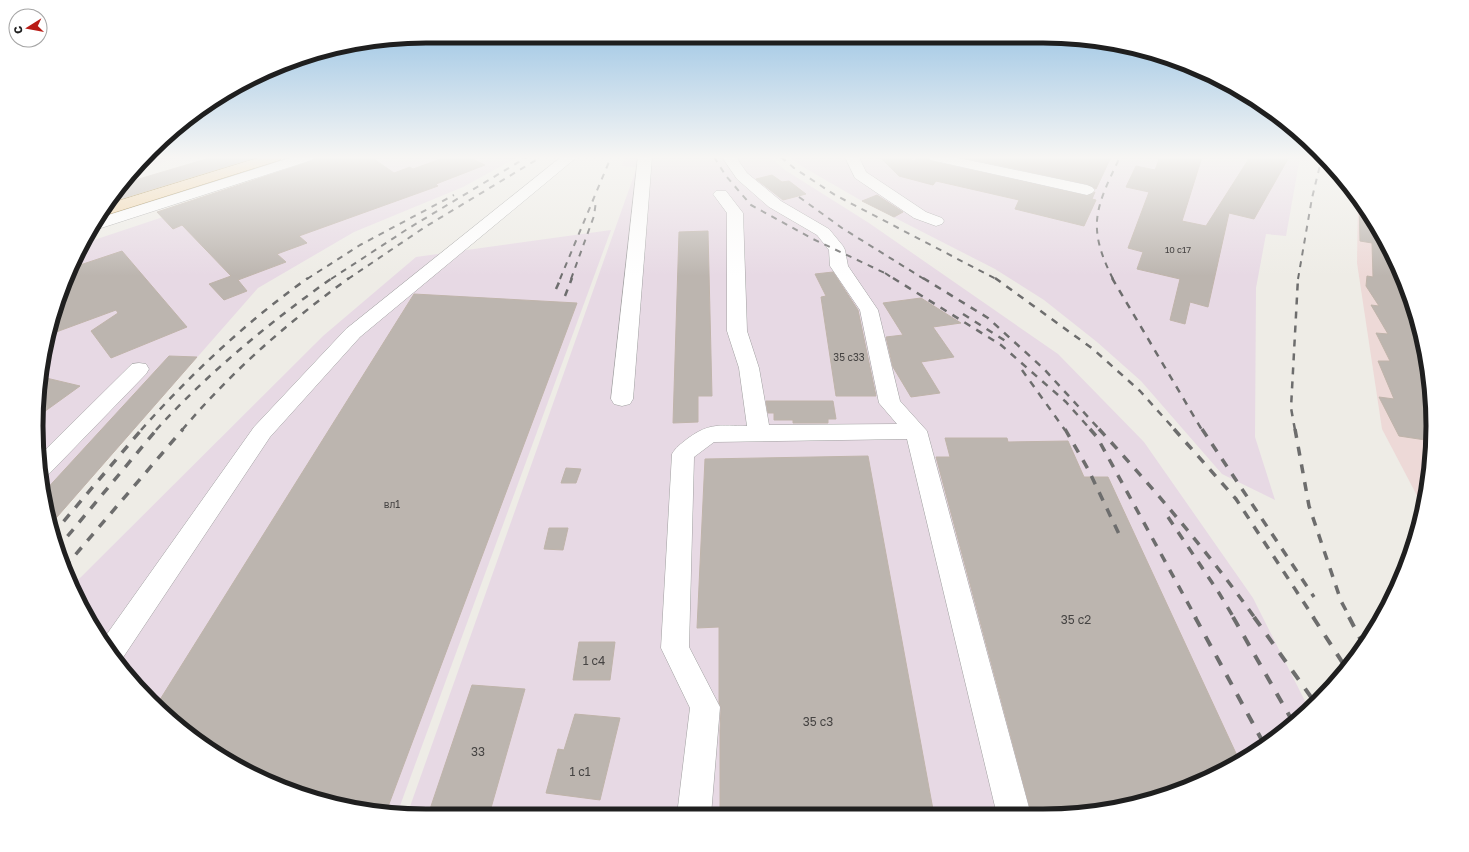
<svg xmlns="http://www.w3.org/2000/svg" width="1469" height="852" viewBox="0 0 1469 852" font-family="'Golos Text',sans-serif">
<rect width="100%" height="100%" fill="#eeece6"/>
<path fill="#edd9d7" d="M 1358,197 L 1367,209 L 1403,277 L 1425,350 L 1433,426 L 1424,509 L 1382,429 L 1357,263 Z"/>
<g fill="#e7d9e4">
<path d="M 145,157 L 182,157 L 133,171 Z"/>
<path d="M 343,157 L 518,157 L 463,187 L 354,232 L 258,288 L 50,525 L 43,502 L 36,426 L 49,325 L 76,254 L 82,244 Z"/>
<path d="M 625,157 L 770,157 L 785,170 L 869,223 L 1058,354 L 1144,442 L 1253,598 L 1309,709 L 1238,764 L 1168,795 L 1069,815 L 407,815 L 637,167 L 622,166 Z"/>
<path d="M 790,157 L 1300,157 L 1286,236 L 1266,234 L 1256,288 L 1255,437 L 1275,500 L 1222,474 L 1141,381 L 1097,342 L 1044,300 L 995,269 L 862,201 L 803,167 Z"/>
<path d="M 611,230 L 397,814 L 300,795 L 210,750 L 169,719 L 117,664 L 88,621 L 72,586 L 323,336 L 416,257 Z"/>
</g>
<g fill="#bcb5af" stroke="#bfb4aa">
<path d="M 213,157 L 257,157 L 107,203 L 122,184 Z"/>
<path d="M 315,157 L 371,157 L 394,173 L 410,167 L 413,169 L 446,157 L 468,157 L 485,165 L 436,184 L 438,186 L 299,236 L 307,243 L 277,254 L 286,262 L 238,280 L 247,291 L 224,300 L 209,284 L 231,276 L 182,225 L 173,229 L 157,212 L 312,161 Z"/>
<path d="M 880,157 L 896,157 L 915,161 L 916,157 L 927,157 L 930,161 L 1087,196 L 1095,192 L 1092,199 L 1096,200 L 1084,226 L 1015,209 L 1019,200 L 936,181 L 933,185 L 899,176 Z"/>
<path d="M 960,157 L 1111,157 L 1096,189 L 1087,184 Z"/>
<path d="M 1160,157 L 1202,157 L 1182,221 L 1206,226 L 1250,157 L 1289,157 L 1254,219 L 1229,213 L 1208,307 L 1190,302 L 1185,324 L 1170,320 L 1180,279 L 1137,269 L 1143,252 L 1128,248 L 1149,192 L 1126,187 L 1136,166 L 1155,170 Z"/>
<path d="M 772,175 L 782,182 L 789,181 L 806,194 L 783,200 L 756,179 Z"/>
<path d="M 877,195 L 903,212 L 894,217 L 862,201 Z"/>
<path d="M 1359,199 L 1367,209 L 1403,277 L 1425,350 L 1433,426 L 1432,441 L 1399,436 L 1379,397 L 1394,399 L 1378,361 L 1390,361 L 1376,333 L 1388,334 L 1371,305 L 1379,306 L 1366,286 L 1367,276 L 1373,277 L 1372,243 L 1360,241 Z"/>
<path d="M 708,231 L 712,396 L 698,396 L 698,422 L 673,423 L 679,232 Z"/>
<path d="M 122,251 L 187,327 L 111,358 L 91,331 L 118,313 L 116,310 L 48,335 L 49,325 L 71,268 Z"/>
<path d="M 833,272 L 858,310 L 876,396 L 836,396 L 821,297 L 826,296 L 815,274 Z"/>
<path d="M 414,294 L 577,303 L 386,812 L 300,795 L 210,750 L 169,719 L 156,706 Z"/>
<path d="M 921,298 L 961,323 L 933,327 L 954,357 L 921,362 L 940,393 L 911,397 L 893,367 L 886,337 L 903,335 L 883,303 Z"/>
<path d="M 169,356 L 197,357 L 50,525 L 43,493 Z"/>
<path d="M 42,377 L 80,386 L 37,417 L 39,407 Z"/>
<path d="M 766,401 L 833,401 L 836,419 L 828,419 L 828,423 L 793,423 L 793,420 L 774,420 L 774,413 L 768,413 Z"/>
<path d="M 945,438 L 1007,438 L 1008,442 L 1068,441 L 1084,477 L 1108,477 L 1240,762 L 1168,795 L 1069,815 L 1032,815 L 936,457 L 950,457 Z"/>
<path d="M 868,456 L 934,815 L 720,815 L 720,731 L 721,707 L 719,703 L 719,627 L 697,628 L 705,459 Z"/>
<path d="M 566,468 L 581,469 L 576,483 L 561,483 Z"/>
<path d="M 549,528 L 568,528 L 563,550 L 544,549 Z"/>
<path d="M 579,642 L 615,642 L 610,680 L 573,680 Z"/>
<path d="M 472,685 L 525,689 L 489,815 L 428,815 Z"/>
<path d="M 575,714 L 620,718 L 600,800 L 546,793 L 558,749 L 564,750 Z"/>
</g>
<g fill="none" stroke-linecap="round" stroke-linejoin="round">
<defs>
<g id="minor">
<path d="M 293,157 L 314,157 L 312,160 L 98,229 L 90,230 L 96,219 Z"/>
<path d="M 561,157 L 577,157 L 360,337 L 270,437 L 120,662 L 116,663 L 102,641 L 254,427 L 346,329 Z"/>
<path d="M 638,157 L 652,157 L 633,399 L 630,404 L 622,406 L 614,404 L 611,399 Z"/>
<path d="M 722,157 L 736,157 L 747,173 L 781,201 L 829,229 L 843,246 L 845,250 L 848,266 L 878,310 L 900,401 L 927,431 L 1031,815 L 997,815 L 907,439 L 714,442 L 694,457 L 689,647 L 720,707 L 711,815 L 677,815 L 690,708 L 661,648 L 672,454 C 676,447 681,444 687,439 C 710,422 720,426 747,426 L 739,368 L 727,331 L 727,213 L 713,194 L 716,191 L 726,191 L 743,213 L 747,331 L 759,368 L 769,425 L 897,424 L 879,403 L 860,310 L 830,266 L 829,250 L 817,235 L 769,207 L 737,179 Z"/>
<path d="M 845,157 L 859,157 L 866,172 L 926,212 L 942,218 L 944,221 L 942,224 L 936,226 L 914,218 L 855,178 Z"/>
<path d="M 928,157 L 954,157 L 1087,185 L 1092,187 L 1095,190 L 1092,193 L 1087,195 L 935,161 L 930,160 Z"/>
<path d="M 139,363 L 146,364 L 149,369 L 146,374 L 48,475 L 41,477 L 39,456 L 132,364 Z"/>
</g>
<path id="major" d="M 261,157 L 282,157 L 280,160 L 106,215 L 98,216 L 105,205 Z"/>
</defs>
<use href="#minor" stroke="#a0a0a0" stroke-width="1"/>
<use href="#major" stroke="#8a6610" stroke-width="1"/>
<use href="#minor" fill="#fff" fill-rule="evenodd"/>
<use href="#major" fill="#f2d5a7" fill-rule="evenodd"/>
<g stroke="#6d6d6d" stroke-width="2" stroke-dasharray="6 6" stroke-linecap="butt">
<path d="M 714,157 L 726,176 L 751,205 L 813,239 L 889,275"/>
<path d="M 781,157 L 794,168 L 835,195 L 996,279"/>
<path d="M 138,165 L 165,157"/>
<path d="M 799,197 L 842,228 L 924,279"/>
<path d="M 885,273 L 894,279"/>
<path d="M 307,279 L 360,245 L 454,195"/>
<path d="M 331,279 L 409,228 L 527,157"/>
<path d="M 348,279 L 425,227 L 541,157"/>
<path d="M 560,279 L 611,157"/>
<path d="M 571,279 L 594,216 L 596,201"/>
<path d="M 1113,279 C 1086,226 1096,207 1120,157"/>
<path d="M 1298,279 L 1312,198 L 1322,157"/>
</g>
<g stroke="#6d6d6d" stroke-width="2.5" stroke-dasharray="7 7" stroke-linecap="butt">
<path d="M 893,278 L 1001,345 L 1066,402 L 1091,430"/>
<path d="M 923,278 L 988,318 L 1044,369 L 1100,430"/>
<path d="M 995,278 L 1093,349 L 1140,391 L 1175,430"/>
<path d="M 1112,278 L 1202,430"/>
<path d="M 556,289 L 561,278"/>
<path d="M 565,296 L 572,278"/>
<path d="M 963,314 L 1007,342"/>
<path d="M 1022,370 L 1065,430"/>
<path d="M 141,430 C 191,374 247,321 308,278"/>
<path d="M 156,430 C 209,372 269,323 332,278"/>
<path d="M 182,430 C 234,369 285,325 349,278"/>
<path d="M 1295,430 L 1291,408 L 1298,278"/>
</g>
<g stroke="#6d6d6d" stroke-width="3.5" stroke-dasharray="9 9" stroke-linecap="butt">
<path d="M 1065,429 L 1088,469 L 1119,534"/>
<path d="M 1090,429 L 1097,437 L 1196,618"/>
<path d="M 1099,429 C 1154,489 1208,552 1255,618"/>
<path d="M 1174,429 L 1236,499 L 1314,618"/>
<path d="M 1202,429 L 1314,597"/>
<path d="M 1295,429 L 1309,506 L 1341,601 L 1350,618"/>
<path d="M 1168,517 L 1219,593 L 1234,618"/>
<path d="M 52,535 L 142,429"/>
<path d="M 56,550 L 157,429"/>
<path d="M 64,568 L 183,429"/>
</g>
<g stroke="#6d6d6d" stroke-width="4" stroke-dasharray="11 11" stroke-linecap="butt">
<path d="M 1195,617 L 1264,744"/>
<path d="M 1233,617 L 1293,722"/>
<path d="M 1254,617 L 1316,704"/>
<path d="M 1313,617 L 1346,668"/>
<path d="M 1349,617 L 1364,646"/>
</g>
</g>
<linearGradient id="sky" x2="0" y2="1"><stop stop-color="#8fbee2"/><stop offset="0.57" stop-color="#f7f6f4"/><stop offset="1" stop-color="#f7f6f4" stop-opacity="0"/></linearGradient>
<rect width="1469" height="276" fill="url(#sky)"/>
<g text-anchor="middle" stroke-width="4" stroke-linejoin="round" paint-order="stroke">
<g font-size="9" fill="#464443">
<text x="1178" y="253">10 с17</text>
</g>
<g font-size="10" fill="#464443">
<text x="849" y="361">35 с33</text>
<text x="392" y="508">вл1</text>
</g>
<g font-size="12" fill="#464443">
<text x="1076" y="624">35 с2</text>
<text x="594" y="665">1 с4</text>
<text x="818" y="726">35 с3</text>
<text x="478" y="756">33</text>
<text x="580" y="776">1 с1</text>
</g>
</g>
<path d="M0 0H1469V852H0ZM426 43H1043A383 383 0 0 1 1426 426V426A383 383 0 0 1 1043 809H426A383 383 0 0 1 43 426V426A383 383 0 0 1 426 43Z" fill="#fff" fill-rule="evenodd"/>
<path fill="none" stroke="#1f1f1f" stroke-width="5" d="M426 43H1043A383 383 0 0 1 1426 426V426A383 383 0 0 1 1043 809H426A383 383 0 0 1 43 426V426A383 383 0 0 1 426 43Z"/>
<g transform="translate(28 28) rotate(259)"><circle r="19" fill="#ffffff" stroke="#a5a5a5"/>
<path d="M0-3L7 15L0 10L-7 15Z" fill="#b91b15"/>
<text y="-6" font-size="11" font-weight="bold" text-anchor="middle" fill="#1f1f1f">С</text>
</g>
</svg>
